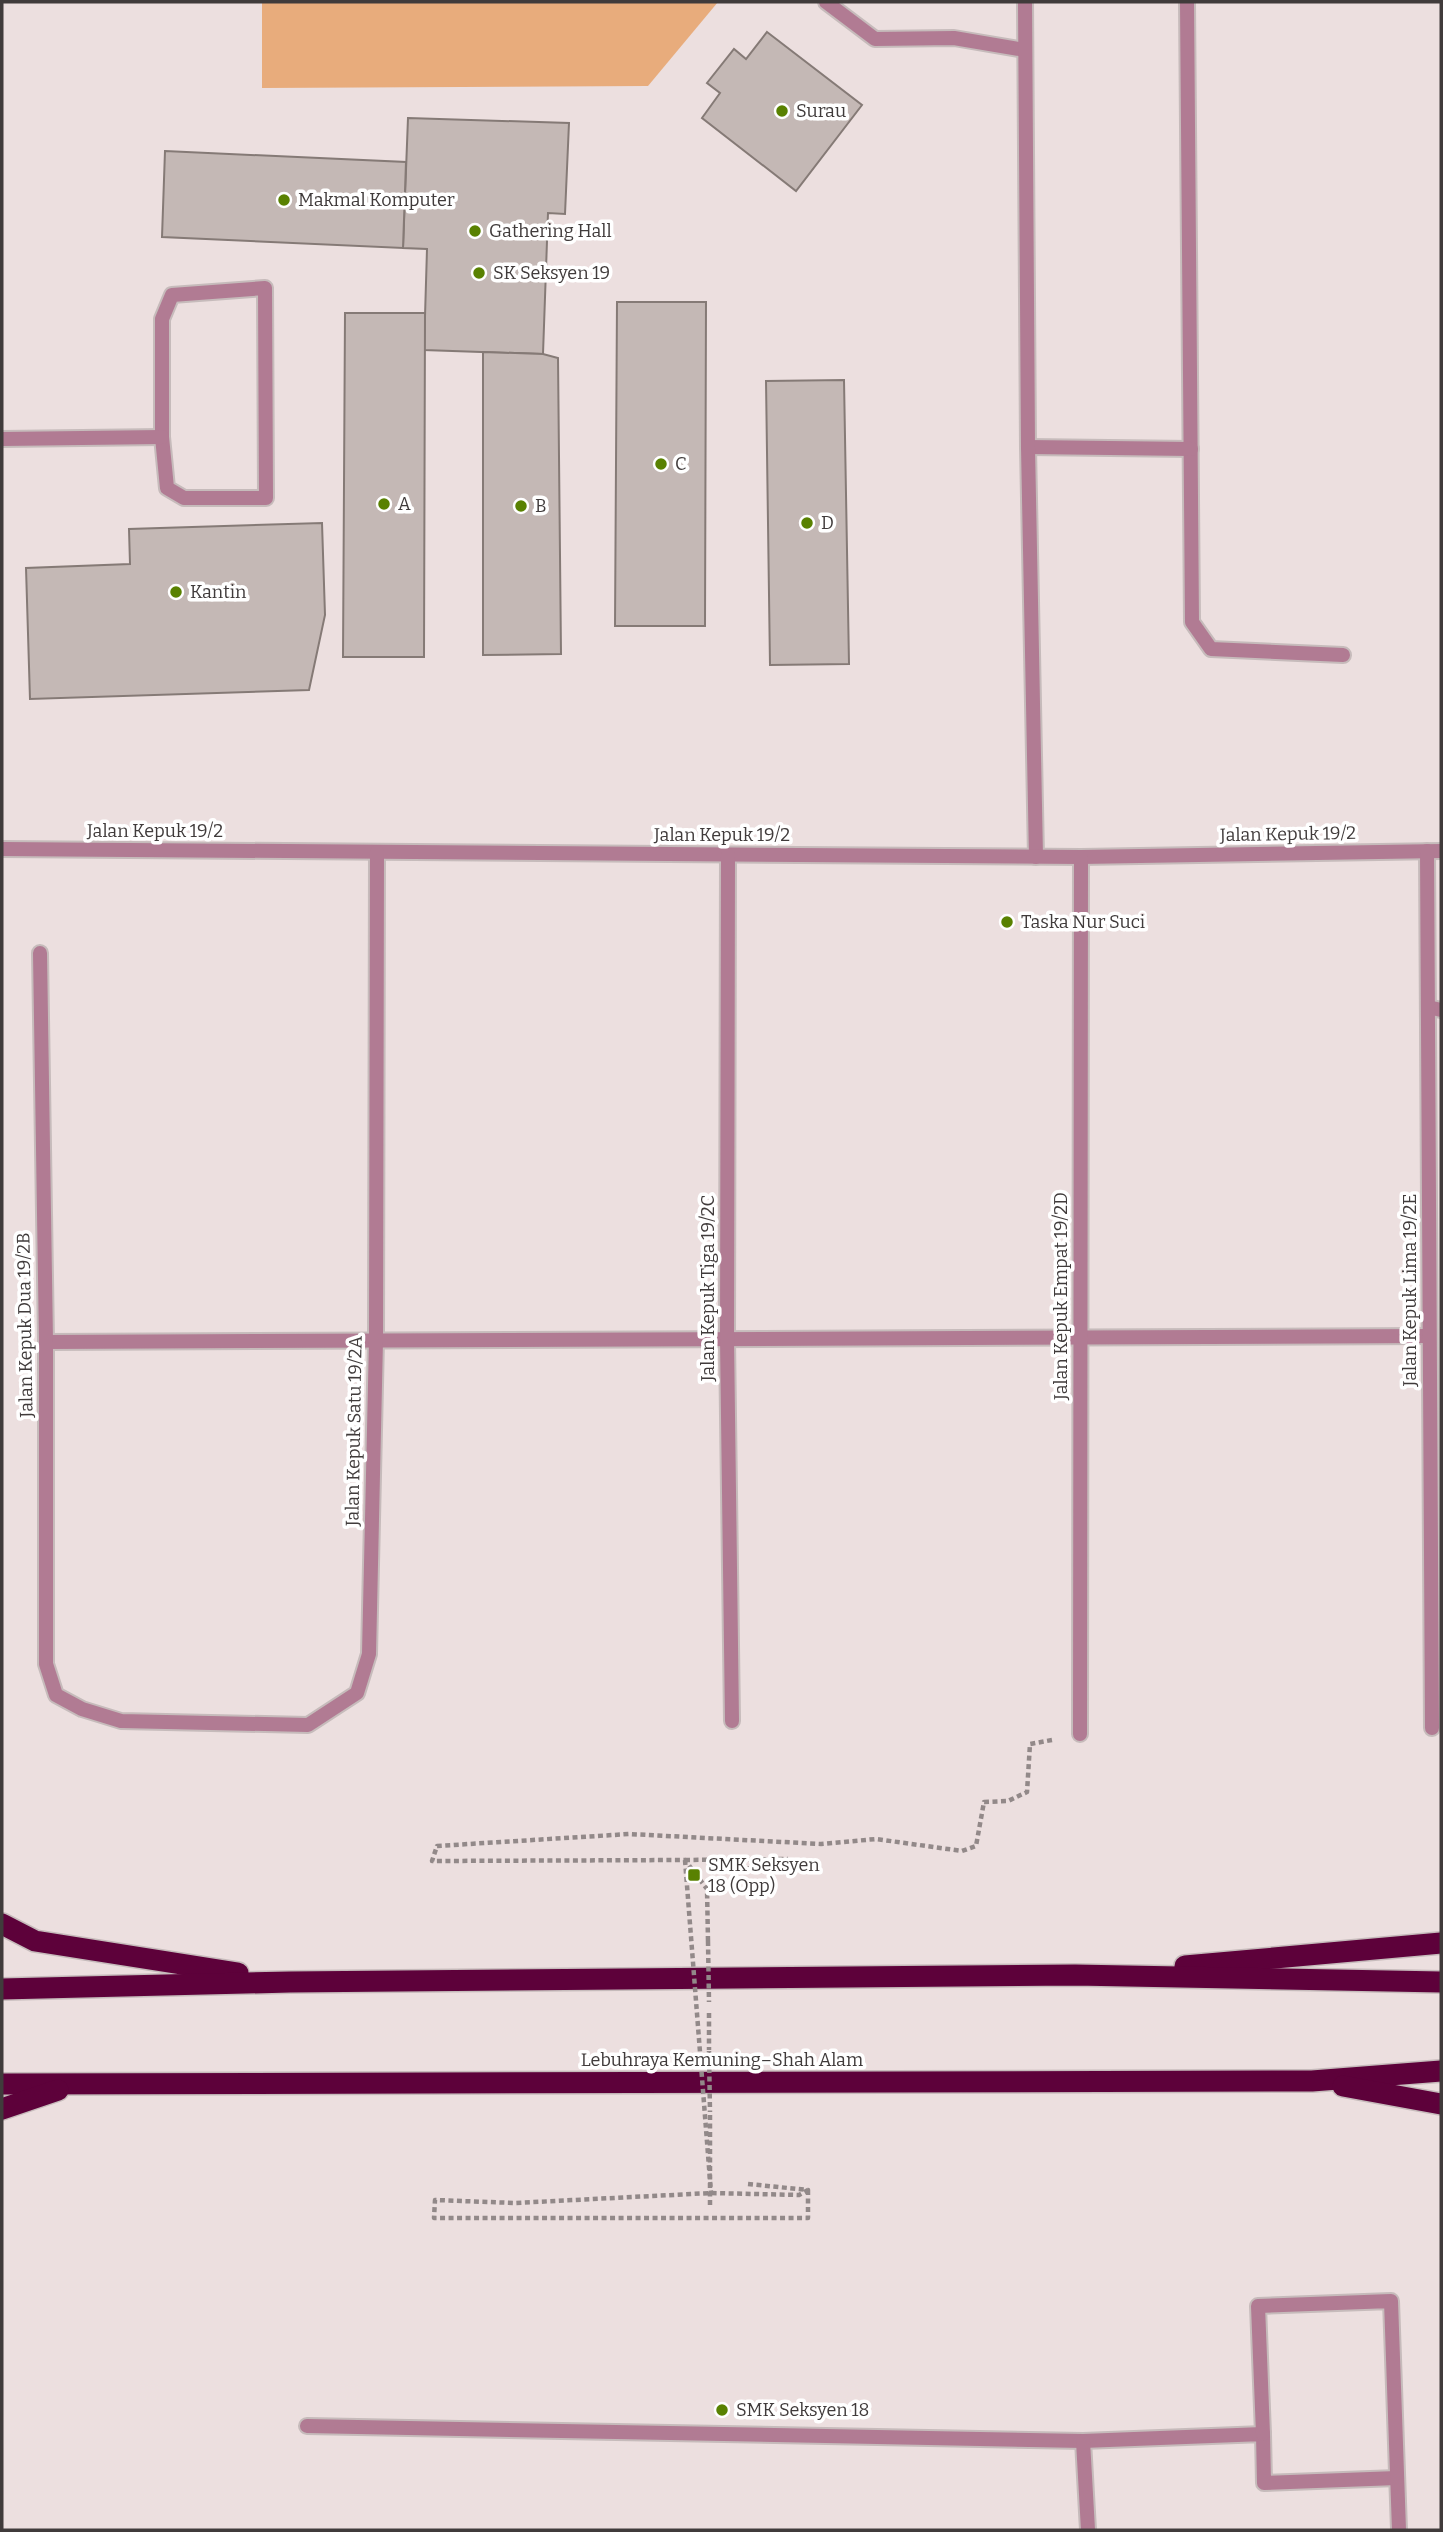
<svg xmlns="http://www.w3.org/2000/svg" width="1443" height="2532" viewBox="0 0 1443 2532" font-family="Bitter,serif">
<rect width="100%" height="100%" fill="#ecdfdf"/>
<path fill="#e8ac7c" d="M 262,2 L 718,2 L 648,86 L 262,88 Z"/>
<g fill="#c4b8b5" stroke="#857a76" stroke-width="2">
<path d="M 767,32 L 862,105 L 796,191 L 702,118 L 720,93 L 707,83 L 734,49 L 746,59 Z"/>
<path d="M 408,118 L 569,123 L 565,214 L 548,213 L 543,354 L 424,350 L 427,249 L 403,248 Z"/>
<path d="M 165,151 L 406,162 L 403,248 L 162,237 Z"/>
<path d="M 617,302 L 706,302 L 705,626 L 615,626 Z"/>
<path d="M 345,313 L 425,313 L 424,657 L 343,657 Z"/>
<path d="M 483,352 L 543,354 L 558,358 L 561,654 L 483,655 Z"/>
<path d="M 844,380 L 849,664 L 770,665 L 766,381 Z"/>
<path d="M 322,523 L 325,615 L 309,690 L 30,699 L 26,568 L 130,564 L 129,529 Z"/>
</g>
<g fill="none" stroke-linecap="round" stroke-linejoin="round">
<defs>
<g id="lane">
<path d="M 826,2 L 875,39 L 954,38 L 1025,50"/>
<path d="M 1187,2 L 1192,622 L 1211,649 L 1343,655"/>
<path d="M 265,288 L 266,498 L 184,498 L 167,488 L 162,437 L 162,319 L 172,295 Z"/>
<path d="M 2,439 L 162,437"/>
<path d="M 1028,447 L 1191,449"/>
<path d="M 1428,1007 L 1441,1010"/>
<path d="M 46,1342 L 1429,1336"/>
<path d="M 307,2426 L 1083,2441 L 1263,2434 L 1264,2483 L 1397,2478"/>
<path d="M 1263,2434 L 1258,2306 L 1391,2301 L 1399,2530"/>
<path d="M 1083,2441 L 1088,2530"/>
</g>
<g id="street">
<path d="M 1025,2 L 1028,447 L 1036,857"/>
<path d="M 2,849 L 1081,857 L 1441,851"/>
<path d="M 1427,851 L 1432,1728"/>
<path d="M 728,855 L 727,1339 L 732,1721"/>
<path d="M 40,953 L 46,1342 L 46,1664 L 56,1695 L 82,1709 L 121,1721 L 308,1725 L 357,1693 L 369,1654 L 376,1340 L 377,852"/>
<path d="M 1080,1734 L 1081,857"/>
</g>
<g id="highway">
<path d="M 2,1924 L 35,1941 L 238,1973"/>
<path d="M 1185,1966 L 1441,1943"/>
<path d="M 2,1989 L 290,1982 L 1075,1975 L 1441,1982"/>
<path d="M 2,2084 L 1312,2081 L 1441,2071"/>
<path d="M 1343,2086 L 1441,2104"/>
<path d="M 2,2109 L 58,2090"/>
</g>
</defs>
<use href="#lane" stroke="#c6bbbb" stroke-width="18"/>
<use href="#street" stroke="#c6bbbb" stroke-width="18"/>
<use href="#highway" stroke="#c6bbbb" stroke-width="24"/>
<g stroke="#928989" stroke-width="4.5" stroke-dasharray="5 3.5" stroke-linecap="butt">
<path d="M 685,1860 L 788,1859"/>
<path d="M 712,1872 L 783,1865 L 788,1859"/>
<path d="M 708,1941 L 707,1889 L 685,1860 L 432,1861 L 437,1846 L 629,1834 L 821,1844 L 876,1839 L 962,1851 L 976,1846 L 984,1802 L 1008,1801 L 1027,1792 L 1030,1744 L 1052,1740"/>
<path d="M 709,2013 L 709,2050"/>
<path d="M 748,2184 L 808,2190 L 799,2195 L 711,2193 L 515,2203 L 435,2200 L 434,2218 L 808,2218 L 808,2190"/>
<path d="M 710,2205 L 710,2115"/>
</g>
<use href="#lane" stroke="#b17b93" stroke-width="14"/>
<use href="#street" stroke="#b17b93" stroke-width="14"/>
<use href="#highway" stroke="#5d013a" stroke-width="21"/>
<g stroke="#928989" stroke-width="4.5" stroke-dasharray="5 3.5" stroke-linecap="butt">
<path d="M 685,1860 L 711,2193"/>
<path d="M 708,1941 L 709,2002"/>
<path d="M 709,2051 L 710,2112"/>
</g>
</g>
<g fill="#598101" stroke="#fff" stroke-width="2.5">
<circle cx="782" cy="111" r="7"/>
<circle cx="284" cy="200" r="7"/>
<circle cx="475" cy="231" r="7"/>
<circle cx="479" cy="273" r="7"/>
<circle cx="661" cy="464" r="7"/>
<circle cx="384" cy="504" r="7"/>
<circle cx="521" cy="506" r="7"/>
<circle cx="807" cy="523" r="7"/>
<circle cx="176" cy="592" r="7"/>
<circle cx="1007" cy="922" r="7"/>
<rect x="687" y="1868" width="14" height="14" rx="3.5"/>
<circle cx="722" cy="2410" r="7"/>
</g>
<g text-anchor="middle" stroke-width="7" stroke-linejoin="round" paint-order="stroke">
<g font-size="18" fill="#403b3b" stroke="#fff" text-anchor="start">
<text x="796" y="117">Surau</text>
<text x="298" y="206">Makmal Komputer</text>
<text x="489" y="237">Gathering Hall</text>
<text x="493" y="279">SK Seksyen 19</text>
<text x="675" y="470">C</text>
<text x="398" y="510">A</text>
<text x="535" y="512">B</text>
<text x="821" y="529">D</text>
<text x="190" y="598">Kantin</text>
<text x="1021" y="928">Taska Nur Suci</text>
<text x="708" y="1871">SMK Seksyen<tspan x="708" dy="21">18 (Opp)</tspan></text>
<text x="736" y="2416">SMK Seksyen 18</text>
</g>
<g font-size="18" fill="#403b3b" stroke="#fff">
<text x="155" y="837">Jalan Kepuk 19/2</text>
<text transform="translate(1288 834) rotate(-1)" y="6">Jalan Kepuk 19/2</text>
<text x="722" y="841">Jalan Kepuk 19/2</text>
<text transform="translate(708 1288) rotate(-90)" y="6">Jalan Kepuk Tiga 19/2C</text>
<text transform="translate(1410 1290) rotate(-90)" y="6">Jalan Kepuk Lima 19/2E</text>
<text transform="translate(1061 1296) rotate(-90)" y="6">Jalan Kepuk Empat 19/2D</text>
<text transform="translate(25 1325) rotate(-91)" y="6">Jalan Kepuk Dua 19/2B</text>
<text transform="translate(354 1431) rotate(-89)" y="6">Jalan Kepuk Satu 19/2A</text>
<text x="722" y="2066">Lebuhraya Kemuning–Shah Alam</text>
</g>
</g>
<rect width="1443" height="2532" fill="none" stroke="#403b3b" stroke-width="7"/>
</svg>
